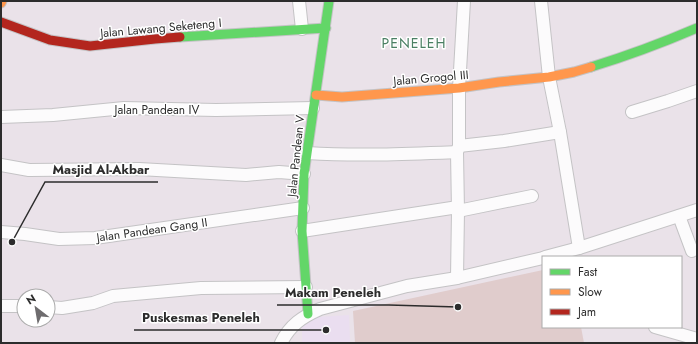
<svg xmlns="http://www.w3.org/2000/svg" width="698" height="344" viewBox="0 0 698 344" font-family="Jost,sans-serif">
<rect width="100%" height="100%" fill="#eae2e9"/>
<path fill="#eadef0" d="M 349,315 L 350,343 L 310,343 L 310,342 L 302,342 L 302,318 Z"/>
<path fill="#e0cccc" d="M 543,270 L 543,327 L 581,327 L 584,343 L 355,343 L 353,311 Z"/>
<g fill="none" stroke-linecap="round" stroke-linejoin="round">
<defs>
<g id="street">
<path d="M 299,1 L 302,29"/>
<path d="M 541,1 L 549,77 L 560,132 L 579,248"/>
<path d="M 632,112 L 668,101 L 697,91"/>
<path d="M 1,117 L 53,115 L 124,108 L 216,110 L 313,108"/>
<path d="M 459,146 L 504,141 L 560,132"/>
<path d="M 307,153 C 358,156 406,154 457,152"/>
<path d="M 1,165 L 29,170 L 139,169 L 246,175 L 279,172 L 304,174"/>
<path d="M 458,211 L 532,196"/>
<path d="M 679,216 L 692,251"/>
<path d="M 302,231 L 458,207"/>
<path d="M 1,232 L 25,234 L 59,239 L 95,238 L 303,208"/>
<path d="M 545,257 L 579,248 L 697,210"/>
<path d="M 457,278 L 458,211 L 457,152 L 459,146 L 459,88 L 464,1"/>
<path d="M 1,306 L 24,306"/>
<path d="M 48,307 L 62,308 L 93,303 L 113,296 L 201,288 L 306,287"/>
<path d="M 655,327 L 697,339"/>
<path d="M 281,343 C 290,325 302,317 320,309 L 407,286 L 457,278 L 543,258"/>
</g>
<g id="fast">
<path d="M 180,37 L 326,28"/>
<path d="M 591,67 C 627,56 662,43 697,28"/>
<path d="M 308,314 L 302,231 L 304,174 L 329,1"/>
</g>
<g id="slow">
<path d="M 1,3 L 2,1"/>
<path d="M 316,95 L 342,97 L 459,88 L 499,82 L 549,77 L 574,72 L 591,67"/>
</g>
<path id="jam" d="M 1,22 L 50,40 L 90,46 L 155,39 L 180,37"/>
</defs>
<use href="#street" stroke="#c4c3c5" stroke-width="14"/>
<use href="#fast" stroke="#c4c3c5" stroke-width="11"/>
<use href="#slow" stroke="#c4c3c5" stroke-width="11"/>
<use href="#jam" stroke="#c4c3c5" stroke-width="11"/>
<use href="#street" stroke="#fcfbfc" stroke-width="12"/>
<use href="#fast" stroke="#63d668" stroke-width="9"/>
<use href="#slow" stroke="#ff974d" stroke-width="9"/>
<use href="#jam" stroke="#b3261e" stroke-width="9"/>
</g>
<g text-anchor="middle" stroke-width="3" stroke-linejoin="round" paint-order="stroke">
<g font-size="12" fill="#2c2c2c" stroke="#fff">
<text transform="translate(161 28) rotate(-5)" y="4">Jalan Lawang Seketeng I</text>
<text transform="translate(431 78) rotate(-5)" y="4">Jalan Grogol III</text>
<text x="157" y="114">Jalan Pandean IV</text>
<text transform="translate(296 156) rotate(-84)" y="4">Jalan Pandean V</text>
<text transform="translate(152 230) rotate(-8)" y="4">Jalan Pandean Gang II</text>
</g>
<g font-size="14" letter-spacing="1" fill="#4a7f63" stroke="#fff">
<text x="414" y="48">PENELEH</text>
</g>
</g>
<path fill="none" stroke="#2c2c2c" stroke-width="1.5" d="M12 242L45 182H158M458 307L389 305H277M326 330L267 330H134"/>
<g fill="#2c2c2c" stroke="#fff" stroke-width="1.5">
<circle cx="12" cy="242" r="4"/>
<circle cx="458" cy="307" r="4"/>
<circle cx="326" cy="330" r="4"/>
</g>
<g font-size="13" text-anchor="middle" font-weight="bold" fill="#2c2c2c" stroke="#fff" stroke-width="3" stroke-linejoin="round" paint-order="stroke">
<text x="101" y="174">Masjid Al-Akbar</text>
<text x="333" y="297">Makam Peneleh</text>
<text x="201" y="322">Puskesmas Peneleh</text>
</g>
<rect width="698" height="344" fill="none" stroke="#2c2c2c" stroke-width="4"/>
<rect x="542" y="256" width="140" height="72" fill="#ffffff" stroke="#ababab"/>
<rect x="550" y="269" width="20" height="6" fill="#63d668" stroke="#ababab"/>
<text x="578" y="276" font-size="12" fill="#2c2c2c">Fast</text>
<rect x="550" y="289" width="20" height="6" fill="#ff974d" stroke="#ababab"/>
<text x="578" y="296" font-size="12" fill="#2c2c2c">Slow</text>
<rect x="550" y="309" width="20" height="6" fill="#b3261e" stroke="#ababab"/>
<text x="578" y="316" font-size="12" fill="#2c2c2c">Jam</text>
<g transform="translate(36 308) rotate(329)"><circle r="19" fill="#ffffff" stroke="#ababab"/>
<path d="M0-3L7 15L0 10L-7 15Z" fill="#6e6c6e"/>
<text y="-6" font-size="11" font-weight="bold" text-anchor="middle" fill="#2c2c2c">N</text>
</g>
</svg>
